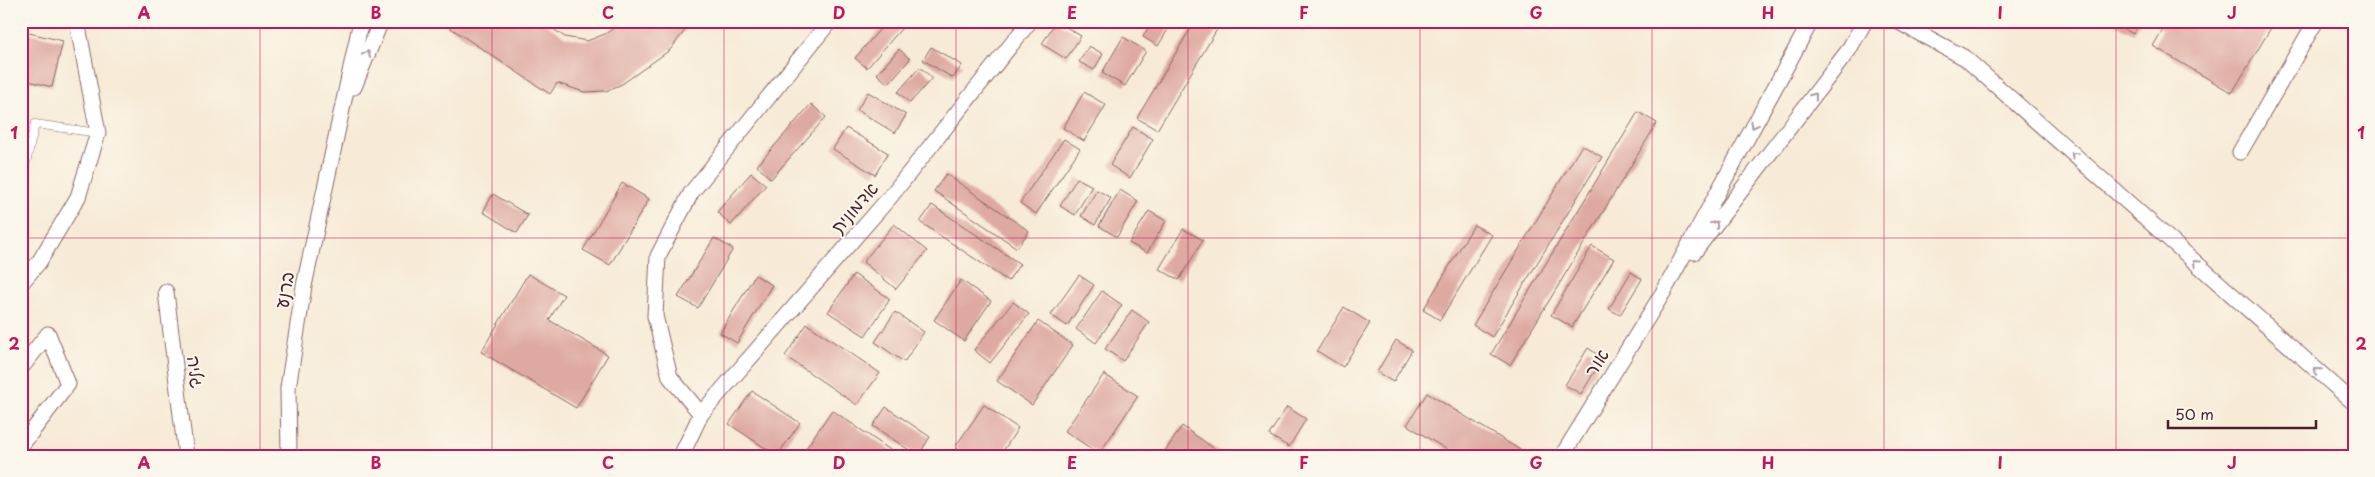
<svg xmlns="http://www.w3.org/2000/svg" width="2375" height="477" viewBox="0 0 2375 477" font-family="'Playpen Sans','Playpen Sans Hebrew',sans-serif">
<rect width="100%" height="100%" fill="#fbf7ec"/>
<filter id="ink" filterUnits="userSpaceOnUse"><feTurbulence type="fractalNoise" baseFrequency=".02" numOctaves="2"/><feDisplacementMap in="SourceGraphic" scale="10" xChannelSelector="R" yChannelSelector="G"/><feConvolveMatrix kernelMatrix="1 2 1 2 8 2 1 2 1" color-interpolation-filters="sRGB"/></filter>
<filter id="wash" filterUnits="userSpaceOnUse"><feTurbulence type="fractalNoise" baseFrequency=".0096" numOctaves="4" result="noise"/><feDisplacementMap in="SourceGraphic" scale="20" xChannelSelector="R" yChannelSelector="G"/><feGaussianBlur stdDeviation="1.12" result="paint"/><feColorMatrix in="noise" values="0 0 0 0 0 0 0 0 0 0 0 0 0 0 0 0 0 1.4 0 .05"/><feComposite in="paint" operator="in"/></filter>
<g filter="url(#wash)">
<rect width="100%" height="100%" fill="#f7ead6"/>
<g id="blocks">
<g fill="#dea9a0">
<path d="M 440,21 L 541,21 L 565,37 L 587,41 L 605,34 L 624,21 L 692,21 L 670,50 L 622,84 L 606,91 L 584,92 L 557,83 L 550,94 Z"/>
<path d="M 887,21 L 908,21 L 867,68 L 855,58 Z"/>
<path d="M 1056,21 L 1081,36 L 1066,59 L 1042,44 Z"/>
<path d="M 1152,21 L 1173,21 L 1158,46 L 1143,37 Z"/>
<path d="M 1195,21 L 1222,21 L 1157,130 L 1137,118 Z"/>
<path d="M 2111,21 L 2140,21 L 2133,34 Z"/>
<path d="M 2149,21 L 2166,22 L 2275,21 L 2232,93 L 2153,46 L 2163,29 Z"/>
<path d="M 21,31 L 63,41 L 52,87 L 21,79 Z"/>
<path d="M 1123,37 L 1146,51 L 1125,86 L 1102,73 Z"/>
<path d="M 1089,46 L 1103,54 L 1094,70 L 1079,62 Z"/>
<path d="M 931,47 L 962,65 L 953,78 L 923,60 Z"/>
<path d="M 899,49 L 910,59 L 888,84 L 877,74 Z"/>
<path d="M 920,67 L 932,78 L 910,103 L 898,92 Z"/>
<path d="M 868,92 L 906,115 L 895,133 L 857,110 Z"/>
<path d="M 1084,92 L 1106,105 L 1084,141 L 1063,128 Z"/>
<path d="M 811,104 L 826,117 L 771,179 L 757,166 Z"/>
<path d="M 1638,112 L 1657,123 L 1510,365 L 1491,354 Z"/>
<path d="M 1133,127 L 1153,139 L 1130,178 L 1110,165 Z"/>
<path d="M 846,128 L 888,153 L 875,175 L 833,149 Z"/>
<path d="M 1064,139 L 1080,149 L 1036,214 L 1020,203 Z"/>
<path d="M 1582,145 L 1602,157 L 1492,337 L 1473,325 Z"/>
<path d="M 751,173 L 766,185 L 731,225 L 717,212 Z"/>
<path d="M 946,174 L 1029,231 L 1017,248 L 934,191 Z"/>
<path d="M 1077,178 L 1092,186 L 1075,215 L 1060,206 Z"/>
<path d="M 622,183 L 649,199 L 610,265 L 583,250 Z"/>
<path d="M 1097,190 L 1111,198 L 1095,225 L 1081,216 Z"/>
<path d="M 1120,190 L 1138,201 L 1117,237 L 1099,226 Z"/>
<path d="M 493,194 L 528,215 L 517,233 L 483,212 Z"/>
<path d="M 932,205 L 1020,264 L 1008,281 L 920,222 Z"/>
<path d="M 1149,211 L 1166,221 L 1147,253 L 1129,243 Z"/>
<path d="M 894,224 L 927,251 L 896,289 L 863,262 Z"/>
<path d="M 1474,225 L 1492,235 L 1440,320 L 1423,310 Z"/>
<path d="M 1183,229 L 1203,240 L 1179,280 L 1159,269 Z"/>
<path d="M 714,238 L 733,249 L 698,308 L 678,297 Z"/>
<path d="M 1592,246 L 1614,259 L 1572,327 L 1551,315 Z"/>
<path d="M 1631,272 L 1642,279 L 1620,315 L 1609,309 Z"/>
<path d="M 528,274 L 564,295 L 549,320 L 608,355 L 576,408 L 481,352 Z"/>
<path d="M 854,274 L 890,299 L 865,336 L 828,312 Z"/>
<path d="M 755,275 L 772,285 L 737,343 L 720,333 Z"/>
<path d="M 1079,275 L 1094,285 L 1067,326 L 1051,315 Z"/>
<path d="M 961,280 L 991,301 L 964,341 L 934,320 Z"/>
<path d="M 1102,291 L 1122,305 L 1096,343 L 1076,329 Z"/>
<path d="M 1013,302 L 1029,314 L 990,363 L 974,350 Z"/>
<path d="M 1344,307 L 1370,323 L 1343,367 L 1317,351 Z"/>
<path d="M 1132,310 L 1149,322 L 1123,361 L 1105,349 Z"/>
<path d="M 895,312 L 924,332 L 904,362 L 875,342 Z"/>
<path d="M 1038,321 L 1073,345 L 1032,405 L 997,381 Z"/>
<path d="M 807,324 L 880,373 L 857,405 L 785,356 Z"/>
<path d="M 1396,340 L 1412,350 L 1393,382 L 1377,372 Z"/>
<path d="M 1588,348 L 1603,358 L 1581,394 L 1565,385 Z"/>
<path d="M 1104,374 L 1138,396 L 1099,454 L 1065,431 Z"/>
<path d="M 752,391 L 800,423 L 777,456 L 729,424 Z"/>
<path d="M 1427,393 L 1530,456 L 1457,456 L 1407,425 Z"/>
<path d="M 984,405 L 1018,428 L 1000,456 L 967,456 L 955,447 Z"/>
<path d="M 886,407 L 930,437 L 918,456 L 873,426 Z"/>
<path d="M 1287,407 L 1306,419 L 1289,447 L 1269,435 Z"/>
<path d="M 832,410 L 899,456 L 805,456 L 802,454 Z"/>
<path d="M 1182,426 L 1225,456 L 1162,456 Z"/>
</g>
</g>
</g>
<g filter="url(#ink)">
<use href="#blocks" fill-opacity="0" stroke="#876667" stroke-width="1"/>
<g fill="none" stroke-linecap="round" stroke-linejoin="round">
<defs>
<path id="service" d="M 21,184 L 35,124 L 98,133"/>
<g id="minor">
<path d="M 1897,21 L 1965,58 L 2354,403"/>
<path d="M 354,87 L 381,21"/>
<path d="M 2240,152 L 2316,21"/>
<path d="M 1694,252 L 1848,51 L 1865,21"/>
<path d="M 21,283 L 39,262 L 78,197 L 98,133 L 77,21"/>
<path d="M 166,292 L 186,456"/>
<path d="M 21,368 L 48,334 L 68,384 L 24,442 L 21,440"/>
<path d="M 701,414 L 670,377 L 655,316 L 658,256 L 691,193 L 830,21"/>
<path d="M 289,456 L 288,388 L 304,286 L 361,21"/>
<path d="M 681,456 L 701,414 L 890,197 L 1030,21"/>
<path d="M 1562,456 L 1664,291 L 1811,21"/>
</g>
</defs>
<use href="#service" stroke="#876667" stroke-width="9"/>
<use href="#minor" stroke="#876667" stroke-width="17"/>
<use href="#service" stroke="#fff" stroke-width="8"/>
<use href="#minor" stroke="#fff" stroke-width="15"/>
</g>
<defs><path id="oneway-chevron" d="M-2-3.5L2.5 0L-2 3.5" fill="none" stroke-width="1.6" stroke-linecap="round" stroke-linejoin="round" transform="scale(1.25)"/></defs>
<g stroke="#ae9aa0">
<use href="#oneway-chevron" transform="translate(367 54) rotate(-68)"/>
<use href="#oneway-chevron" transform="translate(1814 96) rotate(-52)"/>
<use href="#oneway-chevron" transform="translate(1754 125) rotate(119)"/>
<use href="#oneway-chevron" transform="translate(2074 155) rotate(-139)"/>
<use href="#oneway-chevron" transform="translate(1715 224) rotate(-52)"/>
<use href="#oneway-chevron" transform="translate(2196 263) rotate(-138)"/>
<use href="#oneway-chevron" transform="translate(2317 371) rotate(-139)"/>
</g>
</g>
<path fill="none" stroke="#c2185b" stroke-width="1" stroke-opacity="0.55" d="M 260,21 L 260,456M 492,21 L 492,456M 724,21 L 724,456M 956,21 L 956,456M 1188,21 L 1188,456M 1420,21 L 1420,456M 1652,21 L 1652,456M 1884,21 L 1884,456M 2116,21 L 2116,456M 21,238 L 2354,238"/>
<g text-anchor="middle" stroke-width="4" stroke-linejoin="round" paint-order="stroke">
<g font-size="18" fill="#4a1f2b" stroke="#fbf7ec">
<text transform="translate(855 208) rotate(-49)" y="6">אדמונית</text>
<text transform="translate(285 290) rotate(-80)" y="6">ברנע</text>
<text transform="translate(1597 363) rotate(-58)" y="6">אור</text>
<text transform="translate(195 372) rotate(83)" y="6">גליה</text>
</g>
</g>
<rect width="2375" height="477" fill="none" stroke="#fbf7ec" stroke-width="55"/>
<path d="M2168 420v8h148v-8" fill="none" stroke="#4a1f2b" stroke-width="2.5"/>
<text x="2175" y="420" font-size="15" fill="#4a1f2b" stroke="#fbf7ec" stroke-width="4" paint-order="stroke">50 m</text>
<rect x="28" y="28" width="2320" height="422" fill="none" stroke="#c2185b" stroke-width="2"/>
<g font-size="16" text-anchor="middle" font-weight="bold" fill="#c2185b">
<text x="144" y="19">A</text>
<text x="376" y="19">B</text>
<text x="608" y="19">C</text>
<text x="839" y="19">D</text>
<text x="1072" y="19">E</text>
<text x="1304" y="19">F</text>
<text x="1536" y="19">G</text>
<text x="1768" y="19">H</text>
<text x="2000" y="19">I</text>
<text x="2232" y="19">J</text>
<text x="14" y="139">1</text>
<text x="2361" y="139">1</text>
<text x="14" y="350">2</text>
<text x="2361" y="350">2</text>
<text x="144" y="469">A</text>
<text x="376" y="469">B</text>
<text x="608" y="469">C</text>
<text x="839" y="469">D</text>
<text x="1072" y="469">E</text>
<text x="1304" y="469">F</text>
<text x="1536" y="469">G</text>
<text x="1768" y="469">H</text>
<text x="2000" y="469">I</text>
<text x="2232" y="469">J</text>
</g>
</svg>
